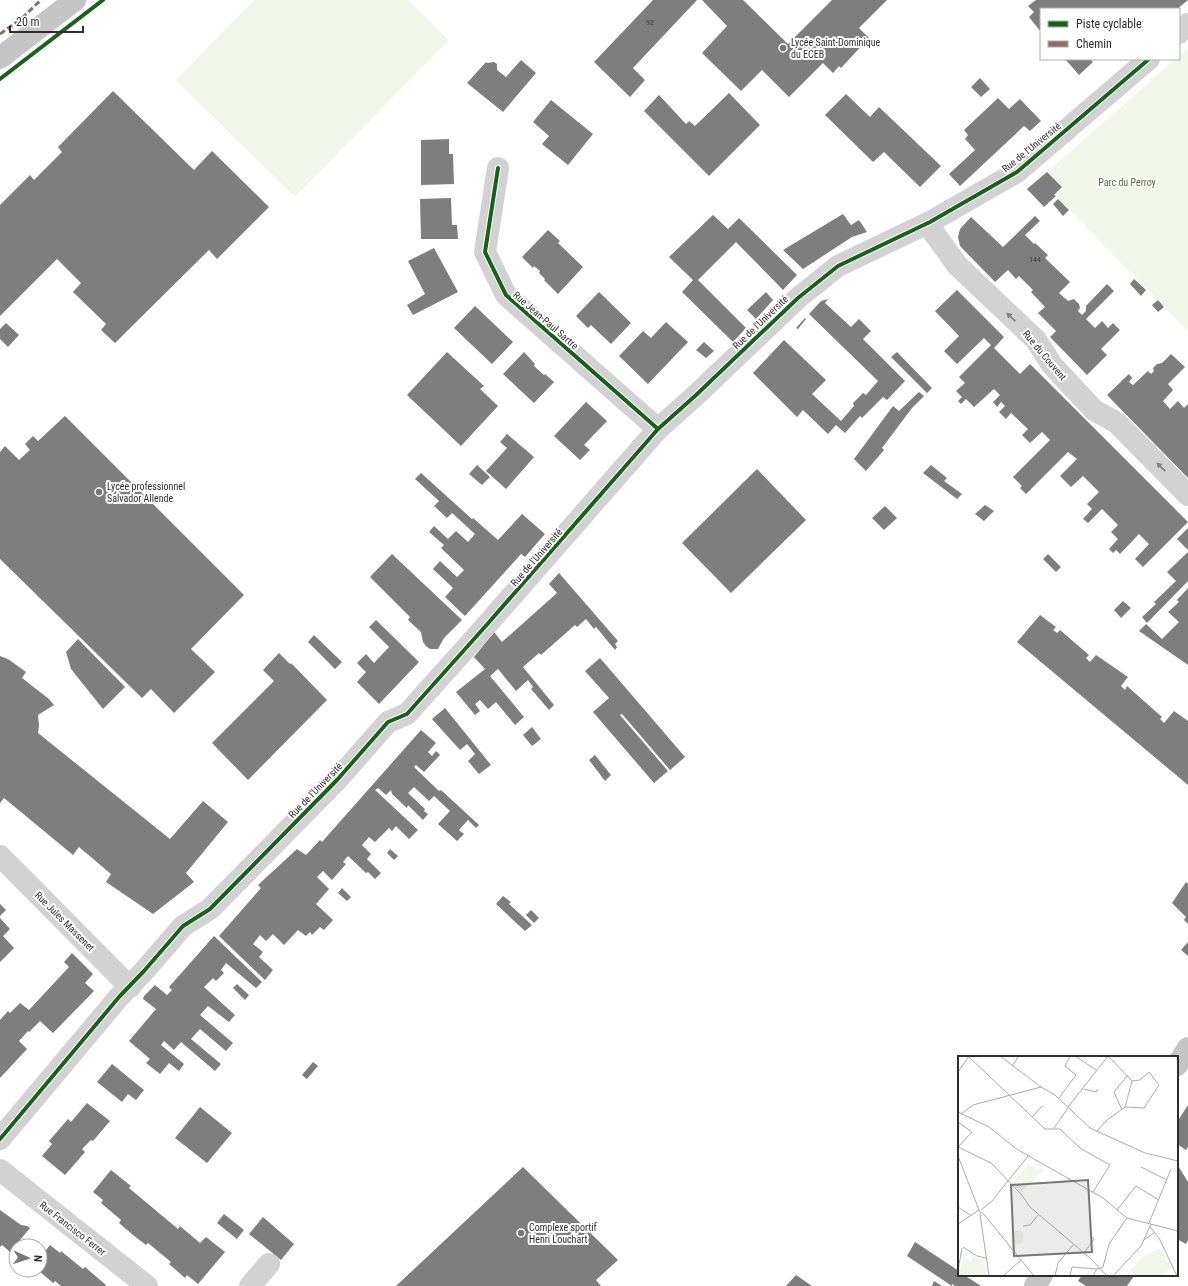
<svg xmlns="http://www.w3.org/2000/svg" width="1188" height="1286" viewBox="0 0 1188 1286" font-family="'Roboto Condensed',sans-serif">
<rect width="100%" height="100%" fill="#fff"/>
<g fill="#f1f5ea">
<path d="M 254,0 L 408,0 L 449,40 L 295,197 L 176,80 Z"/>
<path d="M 1188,48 L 1188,331 L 1056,196 L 1062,187 L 1047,172 L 1176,59 L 1179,59 L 1179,56 Z"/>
</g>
<g fill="#7e7e7e">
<path d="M 653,0 L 697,0 L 633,68 L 645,80 L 630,97 L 594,62 Z"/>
<path d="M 702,0 L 743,0 L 788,44 L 832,0 L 887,0 L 859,28 L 869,38 L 841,68 L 839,66 L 833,73 L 823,63 L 789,97 L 762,70 L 741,91 L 702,53 L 727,26 Z"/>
<path d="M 1036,0 L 1188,0 L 1177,9 L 1041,9 L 1041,32 L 1029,17 L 1034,12 L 1028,6 Z"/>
<path d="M 1065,59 L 1090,59 L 1093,62 L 1079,75 Z"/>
<path d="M 521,60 L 536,73 L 503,112 L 467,83 L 486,62 L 487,63 L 494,62 L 497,64 L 497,70 L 506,77 Z"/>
<path d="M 980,78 L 990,89 L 981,97 L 971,87 Z"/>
<path d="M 113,91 L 194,170 L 212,151 L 269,207 L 217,259 L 209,250 L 115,343 L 101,330 L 106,324 L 73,292 L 81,283 L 57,259 L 0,316 L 0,205 L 30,175 L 34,180 L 62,152 L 58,147 Z"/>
<path d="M 729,93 L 760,125 L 709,176 L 644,111 L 659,95 L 686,124 L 689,121 L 695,126 Z"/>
<path d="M 846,94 L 870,117 L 879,107 L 941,166 L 920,187 L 884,152 L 873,162 L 825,115 Z"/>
<path d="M 998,98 L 1009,109 L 1020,99 L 1041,121 L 1030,131 L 1024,126 L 960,186 L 949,174 L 975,150 L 965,139 L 968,135 L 964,130 Z"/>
<path d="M 551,100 L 593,134 L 568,165 L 542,144 L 549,136 L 533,122 Z"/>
<path d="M 449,139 L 449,154 L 453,154 L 454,184 L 421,185 L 421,140 Z"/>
<path d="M 1047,172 L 1062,187 L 1054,195 L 1056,196 L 1044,207 L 1027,189 Z"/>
<path d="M 451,198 L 452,225 L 457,225 L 458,239 L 421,239 L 420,199 Z"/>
<path d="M 1058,199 L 1069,210 L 1063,216 L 1053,204 Z"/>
<path d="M 843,214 L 851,225 L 859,220 L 867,232 L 852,237 L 803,269 L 783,250 Z"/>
<path d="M 713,215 L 728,229 L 739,218 L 797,275 L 783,290 L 736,242 L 698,280 L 746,328 L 733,342 L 682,292 L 693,280 L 669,257 Z"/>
<path d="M 1035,216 L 1040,221 L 1025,235 L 1034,244 L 1035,243 L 1048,255 L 1045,258 L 1070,282 L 1059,293 L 1068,301 L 1074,299 L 1079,304 L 1080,308 L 1078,311 L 1082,315 L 1086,311 L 1086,306 L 1107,284 L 1114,291 L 1086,319 L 1095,328 L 1102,321 L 1108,328 L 1113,323 L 1120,330 L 1101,349 L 1107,355 L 1087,375 L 1050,337 L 1056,331 L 1038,313 L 1045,307 L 1031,292 L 1033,290 L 1019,276 L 1016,279 L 1008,270 L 995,282 L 960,246 L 958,237 L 960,229 L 971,217 L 1003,247 Z"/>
<path d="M 548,230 L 560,241 L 558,243 L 583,267 L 558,294 L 544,280 L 545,279 L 539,273 L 540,271 L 534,266 L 533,268 L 522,257 Z"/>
<path d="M 434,248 L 458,292 L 413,315 L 407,305 L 425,294 L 408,261 Z"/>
<path d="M 1134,279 L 1146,290 L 1141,296 L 1130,284 Z"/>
<path d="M 957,290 L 1004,337 L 994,348 L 1020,374 L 1030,364 L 1188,522 L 1143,567 L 1135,559 L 1149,544 L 1139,534 L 1120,554 L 1116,550 L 1113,553 L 1109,549 L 1118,539 L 1111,532 L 1118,525 L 1102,509 L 1088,523 L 1083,519 L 1092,509 L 1087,504 L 1099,492 L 1083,476 L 1071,487 L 1060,476 L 1077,459 L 1068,452 L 1026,494 L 1020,488 L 1022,486 L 1013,477 L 1050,440 L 1042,432 L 1030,443 L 1022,435 L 1028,429 L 1011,413 L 1006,419 L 999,412 L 1005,406 L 1001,402 L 997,407 L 993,402 L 1000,395 L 994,389 L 974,407 L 966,399 L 961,404 L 958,401 L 962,397 L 956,391 L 965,383 L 959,377 L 991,345 L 984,338 L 957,364 L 944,351 L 959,336 L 935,311 Z"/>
<path d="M 599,292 L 631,323 L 611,344 L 591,325 L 588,328 L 576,316 Z"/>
<path d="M 766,292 L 773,300 L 756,319 L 747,310 Z"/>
<path d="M 828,299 L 825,303 L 851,327 L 859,319 L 871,331 L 863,339 L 905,381 L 887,400 L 883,397 L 862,418 L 860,416 L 845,433 L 836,425 L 828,434 L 803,410 L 797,417 L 753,373 L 784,340 L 826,380 L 812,394 L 841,421 L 854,406 L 853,403 L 863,393 L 866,395 L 878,381 L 809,314 L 821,301 Z"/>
<path d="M 1158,300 L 1164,307 L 1158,312 L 1152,305 Z"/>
<path d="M 475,306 L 513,342 L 492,364 L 454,328 Z"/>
<path d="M 805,318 L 806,319 L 798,329 L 796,328 Z"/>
<path d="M 666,322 L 688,342 L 648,384 L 619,356 L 643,331 L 651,338 Z"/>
<path d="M 6,323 L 19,335 L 8,347 L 0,339 L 0,329 Z"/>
<path d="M 704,342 L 714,351 L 706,358 L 696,350 Z"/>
<path d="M 447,352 L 484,386 L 480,389 L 498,406 L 461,446 L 407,395 Z"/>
<path d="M 524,352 L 535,364 L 534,366 L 544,375 L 545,374 L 554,382 L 534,403 L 503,374 Z"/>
<path d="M 897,352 L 932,388 L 927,393 L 891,357 Z"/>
<path d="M 1171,354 L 1185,367 L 1168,384 L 1173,390 L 1163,401 L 1170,409 L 1178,401 L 1184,408 L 1188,404 L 1188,478 L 1107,395 L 1129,374 L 1132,378 L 1129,382 L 1133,385 L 1148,371 L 1151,374 L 1154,371 L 1153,368 L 1157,364 L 1162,363 Z"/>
<path d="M 919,392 L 924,396 L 912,408 L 882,448 L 884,450 L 866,471 L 854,459 L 893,406 L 899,411 Z"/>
<path d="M 586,402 L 607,421 L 584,445 L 590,450 L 580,460 L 554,436 Z"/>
<path d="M 65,416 L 244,595 L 191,649 L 215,672 L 174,713 L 151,689 L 142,698 L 0,559 L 0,452 L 5,446 L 19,460 L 30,450 L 25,444 L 33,436 L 38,441 Z"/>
<path d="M 507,434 L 534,457 L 506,489 L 486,471 L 507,448 L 500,442 Z"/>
<path d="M 477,465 L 490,477 L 482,485 L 469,474 Z"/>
<path d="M 931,465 L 947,478 L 944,481 L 962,494 L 957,499 L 923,473 Z"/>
<path d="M 757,469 L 806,520 L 731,593 L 682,543 Z"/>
<path d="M 421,473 L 472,519 L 473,518 L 498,540 L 522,514 L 545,534 L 525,557 L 521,554 L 465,616 L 445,597 L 453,588 L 433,569 L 440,561 L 457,577 L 464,570 L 441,548 L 444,545 L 429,532 L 434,526 L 448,539 L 456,531 L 468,542 L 475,534 L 452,513 L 447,518 L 434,506 L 439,501 L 415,479 Z"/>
<path d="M 985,505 L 994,511 L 984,521 L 975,514 Z"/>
<path d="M 885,506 L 897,518 L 884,530 L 872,518 Z"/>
<path d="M 1188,528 L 1188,550 L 1177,539 Z"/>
<path d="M 1188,552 L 1188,581 L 1147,623 L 1142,617 L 1156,604 L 1154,602 L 1176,581 L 1167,572 Z"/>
<path d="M 392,554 L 462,620 L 444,638 L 438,649 L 430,649 L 426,646 L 423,642 L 421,632 L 408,620 L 410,617 L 370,577 Z"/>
<path d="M 1048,554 L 1061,567 L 1056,572 L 1043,559 Z"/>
<path d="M 559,573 L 618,641 L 615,644 L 617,647 L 615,650 L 596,627 L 594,629 L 586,619 L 577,627 L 575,625 L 541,655 L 539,653 L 523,667 L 554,705 L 549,710 L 531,689 L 533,687 L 528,680 L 516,691 L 498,669 L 490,676 L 524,717 L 515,725 L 496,702 L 488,709 L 480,700 L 475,704 L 480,711 L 475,715 L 456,692 L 485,669 L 474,657 L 494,632 L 502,642 L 557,593 L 549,584 Z"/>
<path d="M 1188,588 L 1188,665 L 1139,631 L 1146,624 L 1162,639 L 1179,622 L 1168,612 L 1179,602 L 1177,600 Z"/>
<path d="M 1123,601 L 1131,608 L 1121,618 L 1114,610 Z"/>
<path d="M 1040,615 L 1056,627 L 1053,630 L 1057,633 L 1060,630 L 1089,655 L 1086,658 L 1090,662 L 1096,655 L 1128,677 L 1121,686 L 1125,690 L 1127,686 L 1162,717 L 1160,719 L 1164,723 L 1174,711 L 1188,721 L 1188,785 L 1017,642 Z"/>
<path d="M 376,620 L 419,662 L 379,704 L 357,682 L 366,672 L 357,663 L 366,654 L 374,663 L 389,647 L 369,627 Z"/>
<path d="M 314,635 L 342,662 L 335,669 L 308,642 Z"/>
<path d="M 78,639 L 125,687 L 103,709 L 71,669 L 66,652 Z"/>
<path d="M 279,653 L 290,664 L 291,663 L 327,700 L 248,780 L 212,743 L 274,681 L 263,670 Z"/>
<path d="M 0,656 L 8,659 L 26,672 L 22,678 L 49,699 L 54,705 L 38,715 L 39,726 L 38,733 L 170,839 L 203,801 L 228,822 L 186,873 L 194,882 L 153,914 L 106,882 L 111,874 L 79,847 L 73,855 L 4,798 L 0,803 Z"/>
<path d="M 600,658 L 685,757 L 670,770 L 622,714 L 620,715 L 668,771 L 654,783 L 593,712 L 609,698 L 585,671 Z"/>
<path d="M 445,708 L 491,765 L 479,774 L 468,761 L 475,754 L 467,744 L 460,750 L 432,719 Z"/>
<path d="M 532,727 L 541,739 L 532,746 L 523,735 Z"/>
<path d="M 421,730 L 436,743 L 428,752 L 432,756 L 436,751 L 440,755 L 424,772 L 416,765 L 414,767 L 439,791 L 441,790 L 479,825 L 476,828 L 468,820 L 459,830 L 464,834 L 457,841 L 438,824 L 450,811 L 434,796 L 429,801 L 414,787 L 408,793 L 425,809 L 424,811 L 428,814 L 423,820 L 408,805 L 407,808 L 392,794 L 391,790 L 386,795 L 378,788 L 375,790 L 418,830 L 409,839 L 396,826 L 392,831 L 389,828 L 375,842 L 369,837 L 362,845 L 371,854 L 367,859 L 381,873 L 375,879 L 368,872 L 366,873 L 348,856 L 343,862 L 346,864 L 332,880 L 323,871 L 317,877 L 329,889 L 316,904 L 333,920 L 324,930 L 320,927 L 312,935 L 310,932 L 306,936 L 298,930 L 284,945 L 273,934 L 266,941 L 260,935 L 253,944 L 263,952 L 259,957 L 273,970 L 265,980 L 219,936 L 261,888 L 258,885 L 297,849 L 306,855 L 320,840 L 322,842 Z"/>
<path d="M 595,755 L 611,775 L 605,781 L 589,760 Z"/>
<path d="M 390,849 L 398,856 L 394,860 L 387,853 Z"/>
<path d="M 1186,882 L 1188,884 L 1188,924 L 1184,920 L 1186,917 L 1172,903 Z"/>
<path d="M 342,888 L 351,897 L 347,901 L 338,893 Z"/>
<path d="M 503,896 L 511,902 L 509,904 L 532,925 L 525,931 L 496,904 Z"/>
<path d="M 0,904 L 6,910 L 0,916 Z"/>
<path d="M 531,910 L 539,918 L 534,923 L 526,915 Z"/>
<path d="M 0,918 L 10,929 L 3,936 L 14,948 L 0,962 Z"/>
<path d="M 214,936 L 262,982 L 256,988 L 226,963 L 221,970 L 224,973 L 216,981 L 213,978 L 204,987 L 235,1015 L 229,1022 L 208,1006 L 200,1015 L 233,1043 L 226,1051 L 200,1029 L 191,1039 L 221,1064 L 215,1071 L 181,1042 L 174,1050 L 164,1041 L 161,1045 L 184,1064 L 179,1071 L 169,1063 L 160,1074 L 146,1063 L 150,1059 L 129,1041 L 156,1009 L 143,999 L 144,996 L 155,985 L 167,995 L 172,990 L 169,987 Z"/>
<path d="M 1188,942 L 1188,956 L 1181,950 Z"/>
<path d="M 72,953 L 93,974 L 85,983 L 94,991 L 53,1033 L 40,1021 L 29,1032 L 28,1031 L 19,1041 L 27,1049 L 0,1078 L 0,1020 L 8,1011 L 10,1013 L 20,1003 L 29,1010 L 69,967 L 64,962 Z"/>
<path d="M 237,984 L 249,995 L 245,1000 L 233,988 Z"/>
<path d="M 313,1062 L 318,1066 L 307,1079 L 302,1075 Z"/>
<path d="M 112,1064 L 144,1090 L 136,1100 L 128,1094 L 122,1102 L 97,1082 Z"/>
<path d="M 87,1103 L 110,1121 L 93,1141 L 91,1140 L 82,1149 L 85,1152 L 65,1175 L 42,1156 L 52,1144 L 49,1141 L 68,1119 L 71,1122 Z"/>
<path d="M 1188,1105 L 1188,1147 L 1186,1150 L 1177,1144 L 1177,1122 Z"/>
<path d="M 200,1107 L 232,1133 L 207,1163 L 175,1138 Z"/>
<path d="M 1177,1164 L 1188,1182 L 1188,1240 L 1186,1244 L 1177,1239 Z"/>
<path d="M 523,1167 L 618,1260 L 596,1280 L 601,1286 L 396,1286 Z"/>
<path d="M 111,1170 L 131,1186 L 129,1188 L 178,1229 L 180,1226 L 200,1243 L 206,1237 L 225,1252 L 198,1284 L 187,1275 L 185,1278 L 169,1264 L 171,1262 L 148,1243 L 146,1245 L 133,1235 L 119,1223 L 121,1220 L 101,1203 L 103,1200 L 93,1192 Z"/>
<path d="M 0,1210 L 21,1225 L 27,1226 L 30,1228 L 10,1252 L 2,1245 L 0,1247 Z"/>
<path d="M 224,1214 L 244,1230 L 237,1239 L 217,1223 Z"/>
<path d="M 263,1217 L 294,1244 L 281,1260 L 249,1234 Z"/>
<path d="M 915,1242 L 959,1271 L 959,1275 L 964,1275 L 981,1286 L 955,1286 L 952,1284 L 952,1286 L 907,1256 Z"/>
<path d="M 50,1245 L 60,1253 L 61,1251 L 83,1269 L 85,1267 L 106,1285 L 105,1286 L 61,1286 L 55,1281 L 53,1283 L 38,1270 L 40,1270 L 40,1258 Z"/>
<path d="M 796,1275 L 812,1286 L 786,1286 Z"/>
<path d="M 1082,1275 L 1132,1275 L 1134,1276 L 1127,1286 L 1086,1286 L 1078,1281 Z"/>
<path d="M 934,1281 L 942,1286 L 932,1286 Z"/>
</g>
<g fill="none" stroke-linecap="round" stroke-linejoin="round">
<g stroke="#d2d2d2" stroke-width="22">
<path d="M 1179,33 L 1188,24"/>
<path d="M 498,168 L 485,252 L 506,295 L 658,429"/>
<path d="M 930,222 L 934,233 L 957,265 L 1036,340 L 1052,365 L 1094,410 L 1117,423 L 1188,495"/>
<path d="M 0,856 L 130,987"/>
<path d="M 0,1139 L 119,997 L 144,971 L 183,926 L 210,909 L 337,780 L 388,722 L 407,714 L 483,629 L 658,429 L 695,396 L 798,298 L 838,266 L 930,222 L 1017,172 L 1149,59"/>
<path d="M 0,1170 L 147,1286"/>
<path d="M 250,1286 L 269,1264"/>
</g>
<g stroke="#c5c5c5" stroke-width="22">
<path d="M 0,58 L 75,0"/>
<path d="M 1177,1065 L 1188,1048"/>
<path d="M 1035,1286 L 1042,1275"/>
</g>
<path stroke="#8d6e63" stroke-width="3" stroke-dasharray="6 3" stroke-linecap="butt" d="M 0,34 L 22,18 L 41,0"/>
<defs>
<g id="cycleway">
<path d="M 0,79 L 103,0"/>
<path d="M 498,168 L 485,252 L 506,295 L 658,429"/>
<path d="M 0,1139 L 119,997 L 144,971 L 183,926 L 210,909 L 337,780 L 388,722 L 407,714 L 483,629 L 658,429 L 695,396 L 798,298 L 838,266 L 930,222 L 1017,172 L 1149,59"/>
</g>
</defs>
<use href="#cycleway" stroke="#fff" stroke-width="6"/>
<use href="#cycleway" stroke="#1b5e20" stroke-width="4"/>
</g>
<defs><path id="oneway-solid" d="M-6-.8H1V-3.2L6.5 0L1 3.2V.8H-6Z"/></defs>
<g fill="#808080">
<use href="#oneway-solid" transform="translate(1011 317) rotate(-136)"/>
<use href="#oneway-solid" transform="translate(1161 467) rotate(-136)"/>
</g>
<g fill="#767676" stroke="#fff" stroke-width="1.5">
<circle cx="783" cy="48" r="4"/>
<circle cx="99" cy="492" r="4"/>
<circle cx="521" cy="1233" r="4"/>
</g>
<g text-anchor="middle" stroke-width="4" stroke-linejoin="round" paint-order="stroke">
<g font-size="8" fill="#414141">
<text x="650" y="25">92</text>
<text x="1035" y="262">144</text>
</g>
<g font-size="10" fill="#2d2d2d" stroke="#fff" text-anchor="start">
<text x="791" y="46">Lycée Saint-Dominique<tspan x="791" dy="12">du ECEB</tspan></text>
<text x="107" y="490">Lycée professionnel<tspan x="107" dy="12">Salvador Allende</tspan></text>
<text x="529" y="1231">Complexe sportif<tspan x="529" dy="12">Henri Louchart</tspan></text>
</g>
<g font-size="10" fill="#2d2d2d" stroke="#fff">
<text transform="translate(1031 147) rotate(-39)" y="4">Rue de l'Université</text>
<text transform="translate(546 320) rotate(41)" y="4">Rue Jean-Paul Sartre</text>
<text transform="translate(760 322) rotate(-44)" y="4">Rue de l'Université</text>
<text transform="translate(1045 355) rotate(50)" y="4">Rue du Couvent</text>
<text transform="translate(536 557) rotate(-49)" y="4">Rue de l'Université</text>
<text transform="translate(315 790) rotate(-46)" y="4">Rue de l'Université</text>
<text transform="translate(65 921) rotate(45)" y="4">Rue Jules Massenet</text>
<text transform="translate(73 1228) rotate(38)" y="4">Rue Francisco Ferrer</text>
</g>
<g font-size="10" fill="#566d37" stroke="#fff">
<text x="1127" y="186">Parc du Perroy</text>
</g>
</g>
<g transform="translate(958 1056)">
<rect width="220" height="220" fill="#fff"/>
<path d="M 72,108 L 79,115 L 82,112 L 85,114 L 63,137 L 54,126 ZM52 181a7 7 0 1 1 14 0a7 7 0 1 1-14 0ZM 202,192 L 213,211 L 203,220 L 178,220 L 172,214 L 184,202 ZM 16,200 L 26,204 L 29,220 L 0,220 L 6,201 L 12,206 Z" fill="#f1f5ea"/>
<path fill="none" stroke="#ababab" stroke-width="1" d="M 42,0 L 83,31 L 97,39 L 132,72 L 187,97 L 220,105M 117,0 L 138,14M 11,1 L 87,73 L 102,73 L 122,92 L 152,109 L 135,136M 54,10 L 61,0M 0,16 L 11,0M 126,33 L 138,36 L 140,33M 101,42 L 118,19 L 107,10 L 112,0M 110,51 L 150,0M 167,51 L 186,52 L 201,29 L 191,16 L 182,24 L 174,25M 164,54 L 156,36 L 170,19M 0,56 L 31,71 L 60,94 L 145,142 L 169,162 L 220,175M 3,58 L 15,49 L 83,31M 74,61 L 84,50M 0,66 L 14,76 L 0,91M 96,72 L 110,52M 139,75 L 149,64 L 167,51 L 174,25 L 150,0M 0,91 L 33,107 L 63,138 L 72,151 L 132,202 L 149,220M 0,100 L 21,154M 183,111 L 209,124M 0,151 L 12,159M 23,154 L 34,145 L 70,100M 159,154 L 178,130 L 201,144M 24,156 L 76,220M 22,158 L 31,220M 191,167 L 213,113M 0,168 L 21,154 L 23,158M 65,170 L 72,169 L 80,159M 192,171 L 201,182 L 219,220M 186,184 L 197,176M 5,191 L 19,200 L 28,202M 126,197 L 136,183 L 132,180M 0,214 L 4,192M 45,220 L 63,204M 97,220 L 100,207 L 115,189M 112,220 L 114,211 L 139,213M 135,220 L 139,213 L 145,211 L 151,188 L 169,162M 155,220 L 183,190 L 193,168"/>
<path fill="#767676" fill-opacity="0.15" stroke="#767676" stroke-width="2" d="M 130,124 L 134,196 L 56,200 L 53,129 Z"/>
<rect width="220" height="220" fill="none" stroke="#2d2d2d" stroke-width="2"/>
</g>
<rect x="1040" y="8" width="140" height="52" fill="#ffffff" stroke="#ababab"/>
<rect x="1048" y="21" width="20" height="6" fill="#1b5e20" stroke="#ababab"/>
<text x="1076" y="28" font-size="12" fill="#2d2d2d">Piste cyclable</text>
<rect x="1048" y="41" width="20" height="6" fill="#8d6e63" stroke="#ababab"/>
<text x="1076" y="48" font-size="12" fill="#2d2d2d">Chemin</text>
<g transform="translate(28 1258) rotate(93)"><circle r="19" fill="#ffffff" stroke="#ababab"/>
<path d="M0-3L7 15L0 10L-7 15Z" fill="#767676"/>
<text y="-6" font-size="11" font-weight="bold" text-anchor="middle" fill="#2d2d2d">N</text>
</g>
<path d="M10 26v6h73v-6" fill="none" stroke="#2d2d2d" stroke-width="2"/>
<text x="16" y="26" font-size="12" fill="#2d2d2d" stroke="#ffffff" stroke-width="3" paint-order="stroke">20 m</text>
</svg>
